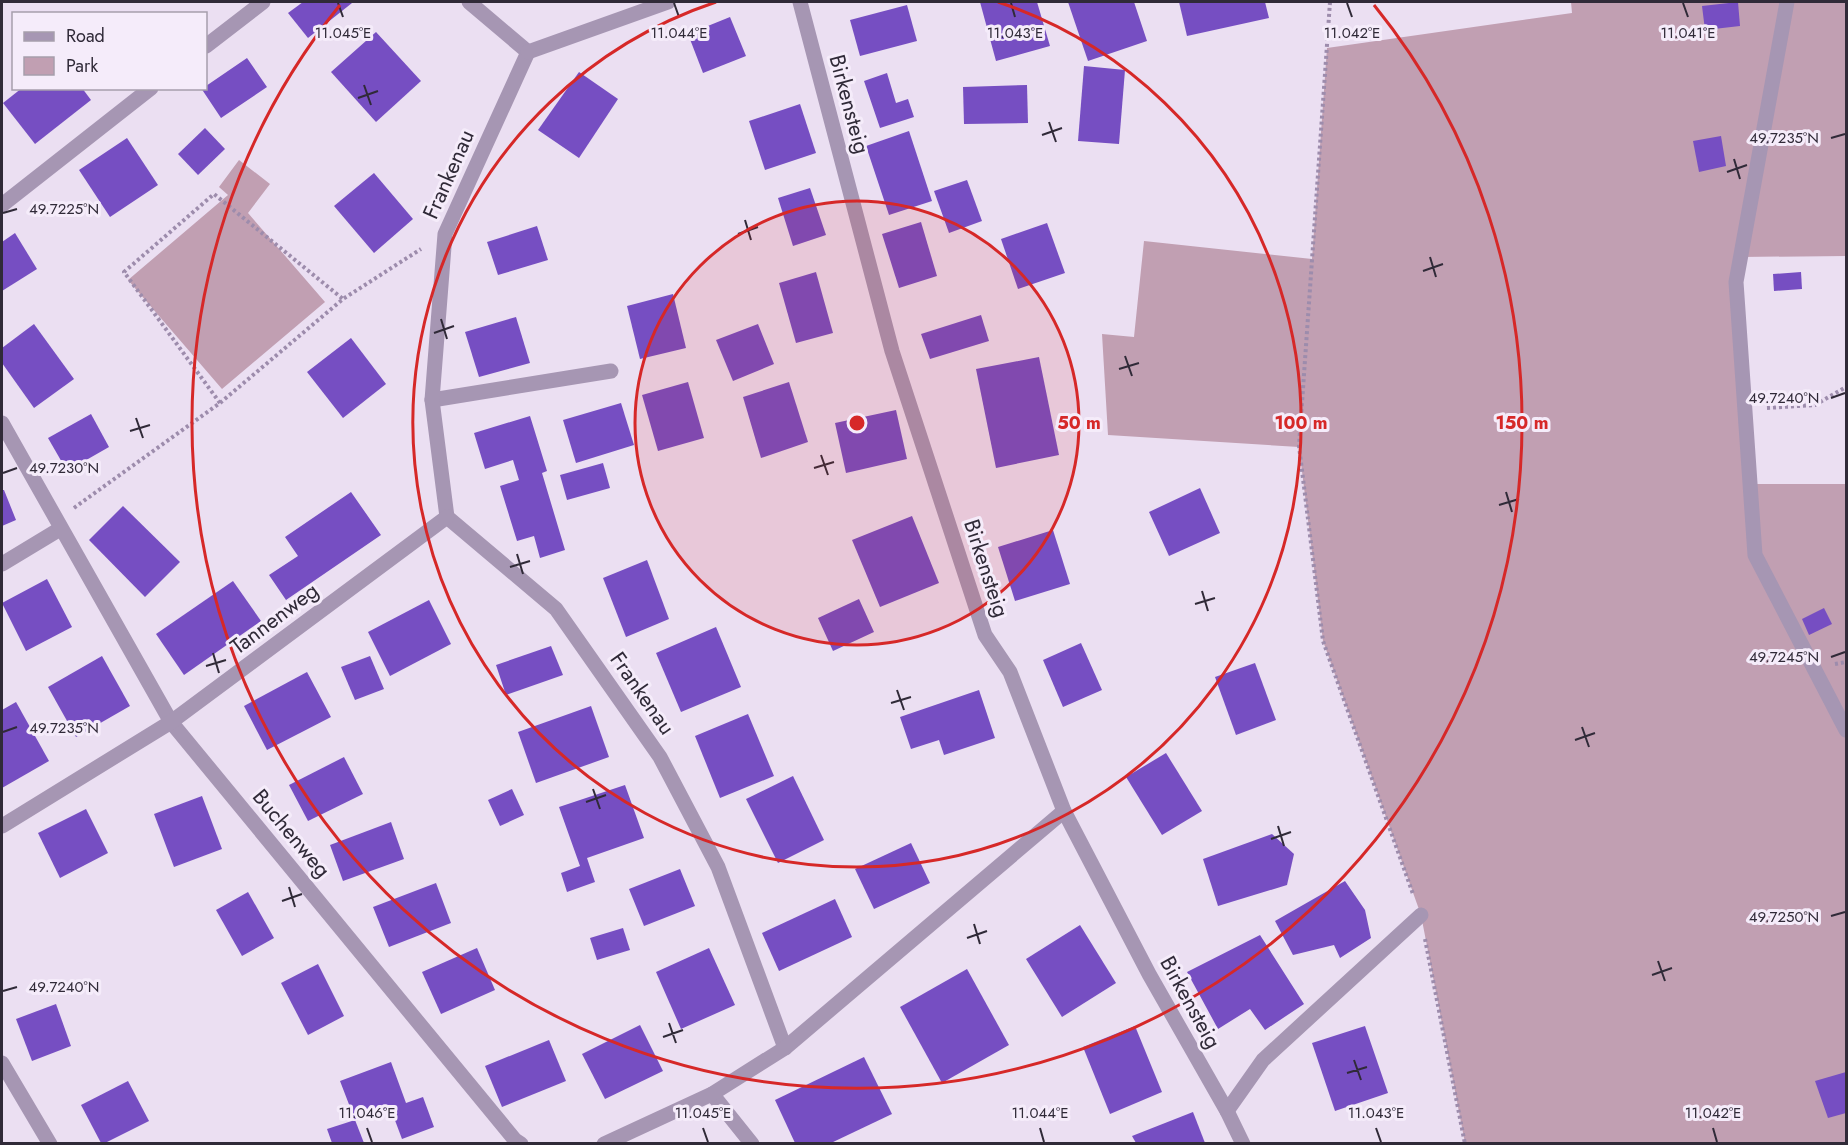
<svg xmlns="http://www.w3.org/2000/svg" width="1848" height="1145" viewBox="0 0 1848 1145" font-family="Jost,sans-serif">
<rect width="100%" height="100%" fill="#ebdff2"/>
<g fill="#c19fb2">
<path d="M 1571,2 L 1846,2 L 1846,256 L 1740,257 L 1750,484 L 1846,484 L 1846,1143 L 1465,1143 L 1421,915 L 1323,641 L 1299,447 L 1108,435 L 1102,334 L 1134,337 L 1144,241 L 1312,259 L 1327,48 L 1572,13 Z"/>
<path d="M 239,160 L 270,184 L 248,213 L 325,302 L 222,389 L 128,280 L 228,195 L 219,187 Z"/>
</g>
<g fill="#764ec2">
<path d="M 303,2 L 350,2 L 352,3 L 308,38 L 288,13 Z"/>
<path d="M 980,2 L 1037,2 L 1050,46 L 996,61 Z"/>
<path d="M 1068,2 L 1134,2 L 1147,41 L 1088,61 Z"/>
<path d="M 1179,2 L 1265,2 L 1269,18 L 1187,36 Z"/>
<path d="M 1738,2 L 1740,26 L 1705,30 L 1702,6 Z"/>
<path d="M 907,5 L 917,41 L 860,56 L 850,20 Z"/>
<path d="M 730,17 L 746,56 L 703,73 L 688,34 Z"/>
<path d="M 376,32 L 421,81 L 376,122 L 331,72 Z"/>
<path d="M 247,58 L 267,87 L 221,118 L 201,88 L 206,88 L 206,86 Z"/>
<path d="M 1084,66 L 1125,70 L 1119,144 L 1078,141 Z"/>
<path d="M 579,72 L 618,99 L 579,158 L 538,130 Z"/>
<path d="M 887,73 L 896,103 L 908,99 L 914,117 L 880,128 L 864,81 Z"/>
<path d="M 1027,85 L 1028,123 L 964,124 L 963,87 Z"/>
<path d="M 22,88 L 82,88 L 91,100 L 35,144 L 3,103 Z"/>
<path d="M 800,104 L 816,153 L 765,170 L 749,121 Z"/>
<path d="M 205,128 L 225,149 L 198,175 L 178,154 Z"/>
<path d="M 909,131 L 932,201 L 889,215 L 866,146 Z"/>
<path d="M 1721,136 L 1726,166 L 1699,172 L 1693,141 Z"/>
<path d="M 127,138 L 158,185 L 110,217 L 79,170 Z"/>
<path d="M 374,173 L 413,219 L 374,253 L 334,206 Z"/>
<path d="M 967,180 L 982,221 L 949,233 L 934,191 Z"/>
<path d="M 810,188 L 826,235 L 793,246 L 778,198 Z"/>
<path d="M 921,222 L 937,276 L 899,288 L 882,234 Z"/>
<path d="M 1047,223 L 1065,273 L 1018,289 L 1001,239 Z"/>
<path d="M 537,226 L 548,260 L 498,275 L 487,242 Z"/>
<path d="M 15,233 L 37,269 L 2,291 L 2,242 Z"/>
<path d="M 816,272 L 833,333 L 796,343 L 779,283 Z"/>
<path d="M 1801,272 L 1802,289 L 1774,291 L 1773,274 Z"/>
<path d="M 673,294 L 686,348 L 640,359 L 627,306 Z"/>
<path d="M 981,315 L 989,341 L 930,359 L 921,334 Z"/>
<path d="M 516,317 L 530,363 L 479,377 L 465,332 Z"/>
<path d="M 34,324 L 74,379 L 34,408 L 2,363 L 2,348 Z"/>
<path d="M 758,324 L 774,364 L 733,381 L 716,340 Z"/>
<path d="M 351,338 L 386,384 L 343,418 L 307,372 Z"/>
<path d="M 1039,357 L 1059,455 L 996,468 L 976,369 Z"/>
<path d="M 688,382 L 704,438 L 658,451 L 642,395 Z"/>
<path d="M 789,382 L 808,442 L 761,458 L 743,397 Z"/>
<path d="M 621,403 L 634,445 L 576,463 L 563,420 Z"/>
<path d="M 896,410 L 907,459 L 846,473 L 835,423 Z"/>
<path d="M 91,414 L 109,447 L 67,471 L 48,438 Z"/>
<path d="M 530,416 L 547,471 L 542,473 L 565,550 L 540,558 L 534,536 L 517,541 L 500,486 L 519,480 L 513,460 L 485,469 L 474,433 Z"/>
<path d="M 603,463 L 610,488 L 567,500 L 560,475 Z"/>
<path d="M 1200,488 L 1220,533 L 1169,556 L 1149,512 Z"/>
<path d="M 2,490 L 4,490 L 16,520 L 2,526 Z"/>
<path d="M 351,492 L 381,535 L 286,600 L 269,575 L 298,556 L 285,537 Z"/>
<path d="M 123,506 L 180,562 L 145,597 L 89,540 Z"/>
<path d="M 912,516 L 939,583 L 880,607 L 852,540 Z"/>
<path d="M 1053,530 L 1070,584 L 1015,601 L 998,547 Z"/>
<path d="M 647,560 L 669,619 L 626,637 L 603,578 Z"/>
<path d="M 47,579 L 72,627 L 26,651 L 2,603 Z"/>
<path d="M 233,581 L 261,621 L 184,675 L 156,634 Z"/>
<path d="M 859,599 L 874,632 L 833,651 L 818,618 Z"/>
<path d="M 429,600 L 451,644 L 390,676 L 368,632 Z"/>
<path d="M 1824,608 L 1832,624 L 1809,635 L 1802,619 Z"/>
<path d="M 716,627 L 741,687 L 681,712 L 656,653 Z"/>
<path d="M 1081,643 L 1102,690 L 1063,707 L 1043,660 Z"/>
<path d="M 551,646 L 563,675 L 506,695 L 496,665 Z"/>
<path d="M 102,656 L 130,706 L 76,737 L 48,687 Z"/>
<path d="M 370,656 L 384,689 L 355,700 L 341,667 Z"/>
<path d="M 1255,663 L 1276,720 L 1236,735 L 1215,677 Z"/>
<path d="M 307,672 L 331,717 L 267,750 L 244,706 Z"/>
<path d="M 979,690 L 995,738 L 944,755 L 939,740 L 911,749 L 900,717 Z"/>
<path d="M 16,702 L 49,761 L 2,788 L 2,710 Z"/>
<path d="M 591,706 L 609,757 L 536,783 L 518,732 Z"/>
<path d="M 748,714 L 774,776 L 720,798 L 695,736 Z"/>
<path d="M 1166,753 L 1202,811 L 1162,835 L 1126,777 Z"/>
<path d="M 344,757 L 363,794 L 308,821 L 289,785 Z"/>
<path d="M 793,776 L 824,840 L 778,863 L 746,799 Z"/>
<path d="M 625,785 L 644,838 L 587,858 L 595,882 L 567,892 L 561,873 L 580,866 L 559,807 Z"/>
<path d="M 512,789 L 524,815 L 500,826 L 488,800 Z"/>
<path d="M 202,796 L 222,849 L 174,867 L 154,814 Z"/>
<path d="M 86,809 L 108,853 L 60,878 L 38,833 Z"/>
<path d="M 391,822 L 404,859 L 343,881 L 330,845 Z"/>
<path d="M 1272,834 L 1294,854 L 1287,885 L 1218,906 L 1203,859 Z"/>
<path d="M 911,843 L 930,883 L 874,909 L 855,869 Z"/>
<path d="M 680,869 L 695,906 L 644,926 L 629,889 Z"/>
<path d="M 1345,881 L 1365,910 L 1371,938 L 1340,958 L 1334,945 L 1293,955 L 1275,921 Z"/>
<path d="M 436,883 L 451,923 L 389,947 L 373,907 Z"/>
<path d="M 248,892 L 274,938 L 242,956 L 216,910 Z"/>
<path d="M 835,899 L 852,937 L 779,971 L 762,933 Z"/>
<path d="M 1080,925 L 1116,983 L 1062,1017 L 1026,959 Z"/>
<path d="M 623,928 L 630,950 L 597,960 L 590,938 Z"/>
<path d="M 1260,935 L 1304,1004 L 1265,1030 L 1250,1009 L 1218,1029 L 1187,972 Z"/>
<path d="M 477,948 L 495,990 L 441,1014 L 422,972 Z"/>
<path d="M 709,948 L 735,1005 L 681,1029 L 656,972 Z"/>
<path d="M 318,964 L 344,1016 L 308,1035 L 281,983 Z"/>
<path d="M 967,969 L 1009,1045 L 942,1083 L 900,1007 Z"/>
<path d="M 56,1004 L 71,1046 L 32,1061 L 16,1019 Z"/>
<path d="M 640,1025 L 663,1071 L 605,1099 L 582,1054 Z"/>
<path d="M 1135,1026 L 1162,1092 L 1110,1114 L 1083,1047 Z"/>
<path d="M 1365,1026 L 1388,1093 L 1335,1111 L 1312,1043 Z"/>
<path d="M 549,1040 L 566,1081 L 502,1107 L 485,1066 Z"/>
<path d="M 864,1057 L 892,1114 L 831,1143 L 795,1143 L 775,1100 Z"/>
<path d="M 391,1062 L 406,1103 L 423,1097 L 434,1127 L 402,1139 L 390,1107 L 355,1120 L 340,1081 Z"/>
<path d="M 1846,1072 L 1846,1113 L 1828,1118 L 1815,1081 Z"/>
<path d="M 128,1081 L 149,1121 L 105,1143 L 101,1143 L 81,1105 Z"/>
<path d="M 1193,1112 L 1205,1143 L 1136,1143 L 1132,1136 Z"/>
<path d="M 355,1120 L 364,1143 L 332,1143 L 327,1129 Z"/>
</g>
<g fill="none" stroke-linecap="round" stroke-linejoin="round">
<g stroke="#9d8cac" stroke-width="4" stroke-dasharray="3 3" stroke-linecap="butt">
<path d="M 1330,2 L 1299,446 L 1323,641 L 1413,894"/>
<path d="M 220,403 L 124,272 L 214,194 L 343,299"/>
<path d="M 1767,408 L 1815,405 L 1846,387"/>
<path d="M 74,508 L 220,403 L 343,299 L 421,249"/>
<path d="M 1835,664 L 1846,662"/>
<path d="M 1425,939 L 1465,1144"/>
</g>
<g stroke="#a696b3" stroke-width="15">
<path d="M 1787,2 L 1736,282 L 1755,555 L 1846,730"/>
<path d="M 432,400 L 611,371"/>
<path d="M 2,564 L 60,529"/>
<path d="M 1227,1111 L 1263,1060 L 1421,915"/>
</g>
<g stroke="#a696b3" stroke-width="15">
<path d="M 469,2 L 528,52 L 445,234 L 432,400 L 447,517 L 556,609 L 660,757 L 718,867 L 785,1048"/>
<path d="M 800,2 L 892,351 L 985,635 L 1010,672 L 1064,811 L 1149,974 L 1227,1111 L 1243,1144"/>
<path d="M 206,46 L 263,2"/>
<path d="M 528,52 L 668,2"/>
<path d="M 2,205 L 151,88"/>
<path d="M 2,423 L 171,722 L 515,1140 L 521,1144"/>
<path d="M 2,826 L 171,722 L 447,517"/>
<path d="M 2,1063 L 50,1144"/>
<path d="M 712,1094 L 752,1144"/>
<path d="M 604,1144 L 712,1094 L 785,1048 L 1064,811"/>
</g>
</g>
<path fill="none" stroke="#302a38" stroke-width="2" d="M 338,3 L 343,17M 674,3 L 679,17M 1011,3 L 1015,17M 1347,3 L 1352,17M 1683,3 L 1688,17M 364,85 L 371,105M 358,98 L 378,91M 1049,122 L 1056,142M 1042,135 L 1062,128M 1831,138 L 1845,134M 1734,159 L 1740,179M 1727,172 L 1747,165M 3,213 L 17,209M 745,220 L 751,240M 738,234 L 758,227M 1430,257 L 1436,277M 1423,271 L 1443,264M 441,319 L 447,339M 434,333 L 454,326M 1125,356 L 1132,376M 1119,369 L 1139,363M 1831,398 L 1845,393M 136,418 L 143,438M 130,431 L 150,425M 821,455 L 828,475M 814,468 L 834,462M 3,473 L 17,468M 1506,492 L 1512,512M 1499,505 L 1519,499M 517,554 L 523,574M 510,567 L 530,561M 1202,591 L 1208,611M 1195,604 L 1215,598M 213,653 L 219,673M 1831,657 L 1845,652M 206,666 L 226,660M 897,690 L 904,710M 891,703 L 911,697M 1582,727 L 1589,747M 3,732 L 17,727M 1575,740 L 1595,733M 593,789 L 600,809M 586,802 L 606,795M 1278,826 L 1284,846M 1271,839 L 1291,832M 289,887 L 295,907M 282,901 L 302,894M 1831,916 L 1845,912M 974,924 L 980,944M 967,938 L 987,931M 1658,961 L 1665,981M 1652,975 L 1672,968M 3,991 L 17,987M 669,1023 L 676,1043M 663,1037 L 683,1030M 1354,1060 L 1361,1080M 1347,1073 L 1367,1067M 367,1128 L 372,1142M 703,1128 L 708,1142M 1040,1128 L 1044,1142M 1376,1128 L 1381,1142M 1713,1128 L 1717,1142"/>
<circle cx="857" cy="423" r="222" fill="#d62828" fill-opacity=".12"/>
<g fill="none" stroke="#d62828" stroke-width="3">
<circle cx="857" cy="423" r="222"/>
<path d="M998 2A444 444 0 1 1 716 2"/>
<path d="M1374 5A665 665 0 1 1 340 5"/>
</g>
<g text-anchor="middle" stroke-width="6" stroke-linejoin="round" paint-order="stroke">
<g font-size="22" fill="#302a38" stroke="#f5ecfa">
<text transform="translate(850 104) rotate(75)" y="8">Birkensteig</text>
<text transform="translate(448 174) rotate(-66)" y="8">Frankenau</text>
<text transform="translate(987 568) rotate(72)" y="8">Birkensteig</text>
<text transform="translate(274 618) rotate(-37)" y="8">Tannenweg</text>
<text transform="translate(643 693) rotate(55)" y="8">Frankenau</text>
<text transform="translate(292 833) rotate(50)" y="8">Buchenweg</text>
<text transform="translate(1191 1002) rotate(61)" y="8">Birkensteig</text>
</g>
</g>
<g font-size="15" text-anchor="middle" fill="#302a38" stroke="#f5ecfa" stroke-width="6" stroke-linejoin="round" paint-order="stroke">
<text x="343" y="38">11.045°E</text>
<text x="679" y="38">11.044°E</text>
<text x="1015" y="38">11.043°E</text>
<text x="1352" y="38">11.042°E</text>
<text x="1688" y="38">11.041°E</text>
<text x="1784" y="143">49.7235°N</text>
<text x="64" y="214">49.7225°N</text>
<text x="1784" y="403">49.7240°N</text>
<text x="64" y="473">49.7230°N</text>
<text x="1784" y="662">49.7245°N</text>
<text x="64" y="733">49.7235°N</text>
<text x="1784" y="922">49.7250°N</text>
<text x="64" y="992">49.7240°N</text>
<text x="1040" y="1118">11.044°E</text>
<text x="1376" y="1118">11.043°E</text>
<text x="367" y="1118">11.046°E</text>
<text x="703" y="1118">11.045°E</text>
<text x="1713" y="1118">11.042°E</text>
</g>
<circle cx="857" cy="423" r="9" fill="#d62828" stroke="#f5ecfa" stroke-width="3"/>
<g font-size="18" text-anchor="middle" font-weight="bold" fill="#d62828" stroke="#f5ecfa" stroke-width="6" stroke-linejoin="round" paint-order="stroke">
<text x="1079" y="429">50 m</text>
<text x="1301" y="429">100 m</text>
<text x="1522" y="429">150 m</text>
</g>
<rect width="1848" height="1145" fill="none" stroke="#302a38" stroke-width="6"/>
<rect x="12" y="12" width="195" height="78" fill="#f5ecfa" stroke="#a69eac" stroke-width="1.5"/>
<rect x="24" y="32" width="30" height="9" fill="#a696b3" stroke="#a69eac" stroke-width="1.5"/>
<text x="66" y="42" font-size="18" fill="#302a38">Road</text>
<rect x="24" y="57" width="30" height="18" fill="#c19fb2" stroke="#a69eac" stroke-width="1.5"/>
<text x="66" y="72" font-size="18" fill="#302a38">Park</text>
</svg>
